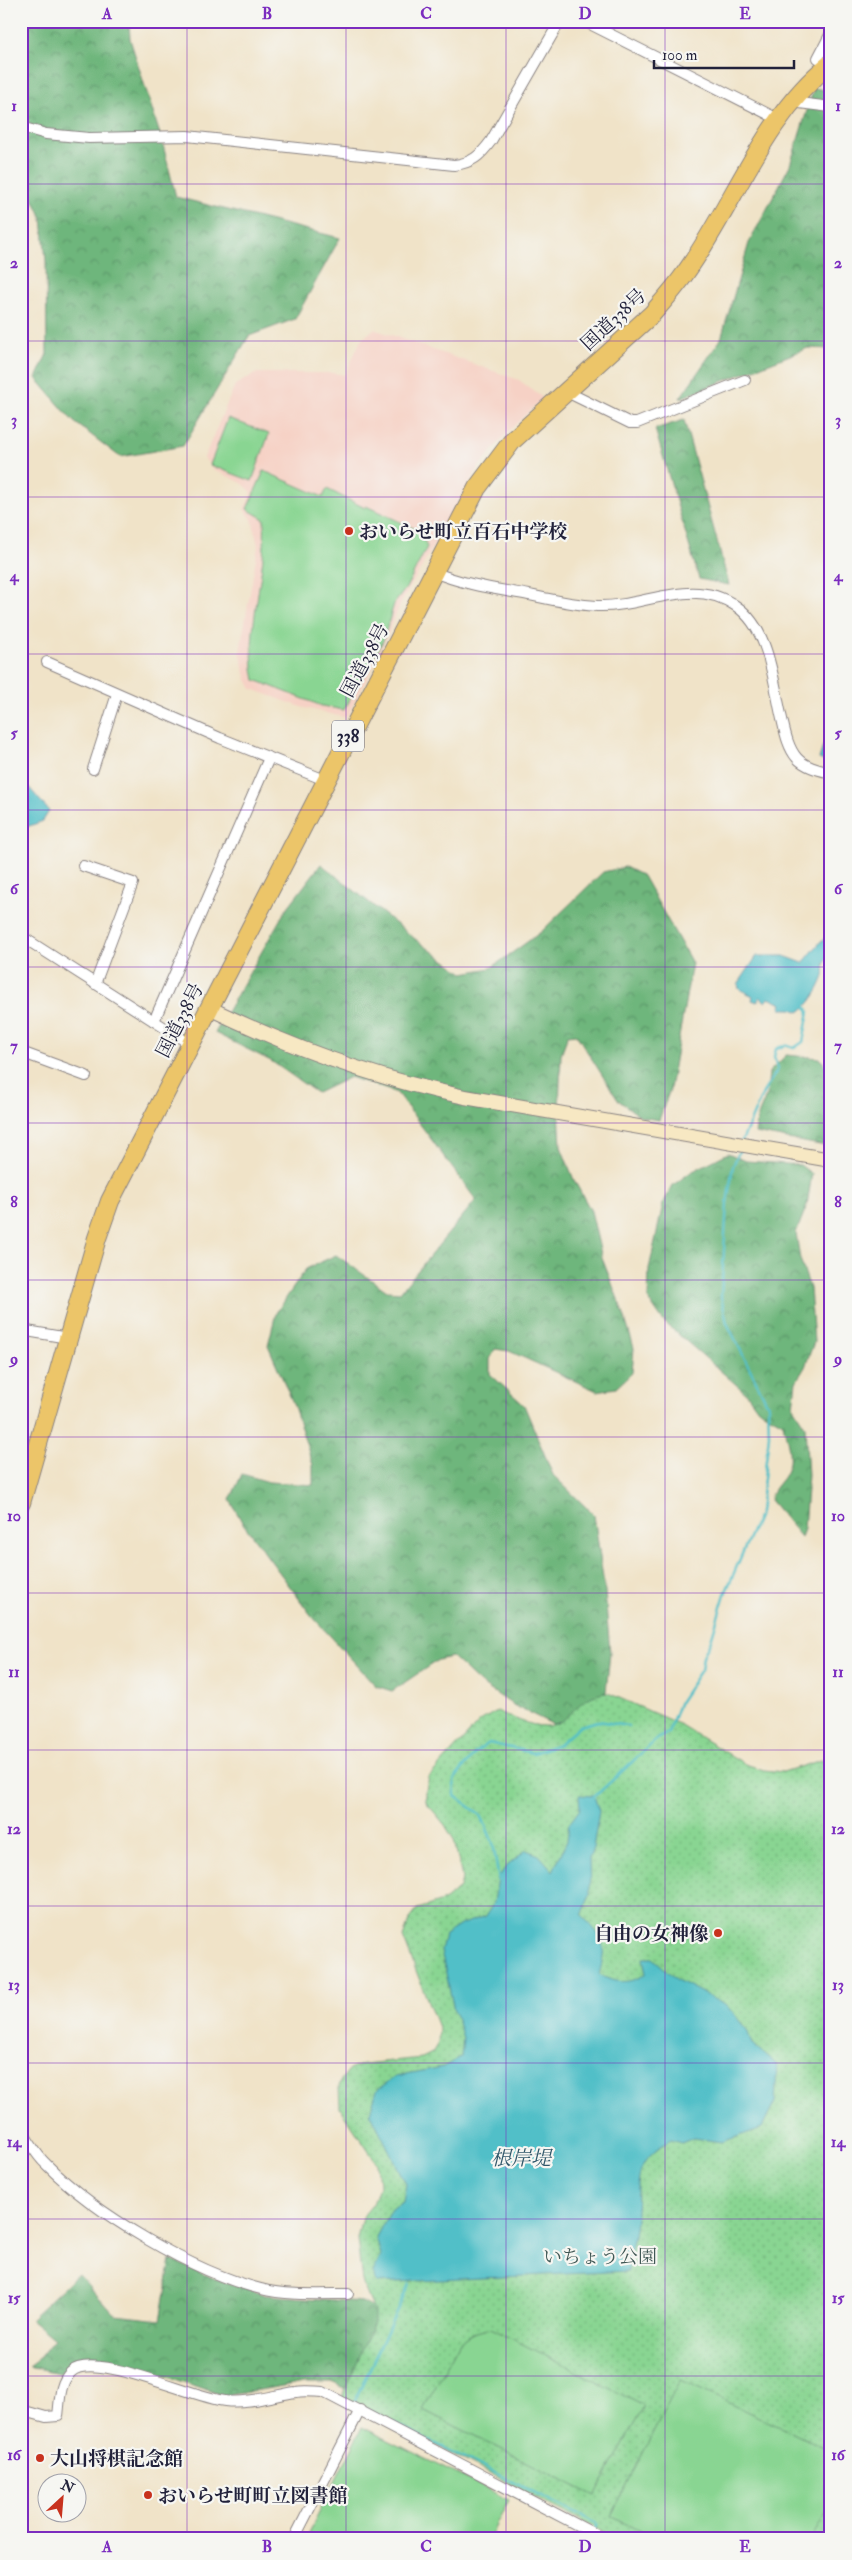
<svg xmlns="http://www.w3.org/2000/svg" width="852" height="2560" viewBox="0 0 852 2560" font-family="'IM FELL Double Pica','Noto Serif JP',serif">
<defs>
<pattern id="forest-crowns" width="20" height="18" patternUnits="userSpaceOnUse" patternTransform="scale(1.25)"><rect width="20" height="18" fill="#6eb67c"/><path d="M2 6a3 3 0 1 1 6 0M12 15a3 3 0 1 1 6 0" fill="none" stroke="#5a9467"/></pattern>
<pattern id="park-dots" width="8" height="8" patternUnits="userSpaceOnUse" patternTransform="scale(1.25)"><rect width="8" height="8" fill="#89d592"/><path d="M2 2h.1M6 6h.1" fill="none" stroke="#76b77f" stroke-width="1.8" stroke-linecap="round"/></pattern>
</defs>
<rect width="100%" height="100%" fill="#f6f6f2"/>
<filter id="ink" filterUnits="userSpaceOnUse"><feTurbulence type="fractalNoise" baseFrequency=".02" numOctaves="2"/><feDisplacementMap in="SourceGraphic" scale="10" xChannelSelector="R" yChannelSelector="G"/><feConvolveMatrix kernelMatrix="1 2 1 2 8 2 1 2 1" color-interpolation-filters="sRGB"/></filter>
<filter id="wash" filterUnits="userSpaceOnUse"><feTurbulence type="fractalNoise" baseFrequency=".0096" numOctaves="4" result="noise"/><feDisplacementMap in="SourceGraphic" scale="20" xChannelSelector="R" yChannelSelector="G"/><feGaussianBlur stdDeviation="1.12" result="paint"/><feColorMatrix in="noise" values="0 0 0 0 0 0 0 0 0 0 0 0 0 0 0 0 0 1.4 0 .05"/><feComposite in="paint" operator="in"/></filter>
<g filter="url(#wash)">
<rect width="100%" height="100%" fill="#f0e3c8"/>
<path fill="#f6d1c5" d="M 374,329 L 519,380 L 543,398 L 506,434 L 480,465 L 400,605 L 378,658 L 347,716 L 343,717 L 301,707 L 252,689 L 246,678 L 240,651 L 258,546 L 252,519 L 244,509 L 252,492 L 242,483 L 213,469 L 204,458 L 235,385 L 257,373 L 332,373 L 345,375 L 361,340 Z"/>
<g fill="url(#forest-crowns)" stroke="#486c5c">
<path d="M 21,21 L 129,21 L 130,39 L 162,141 L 176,197 L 340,238 L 295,319 L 249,336 L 183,446 L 120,457 L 73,421 L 36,378 L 47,354 L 46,261 L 42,218 L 24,179 L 21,178 Z"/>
<path d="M 814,88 L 831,91 L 831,349 L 808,348 L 680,398 L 721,339 L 749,243 L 790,165 Z"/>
<path d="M 684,420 L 729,585 L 699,579 L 655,429 Z"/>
<path d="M 321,864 L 419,942 L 463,973 L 491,968 L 541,932 L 603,872 L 625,867 L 643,876 L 692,963 L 670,1089 L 659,1120 L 641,1117 L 618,1100 L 576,1034 L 568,1035 L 561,1054 L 559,1110 L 561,1147 L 574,1180 L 591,1211 L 602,1258 L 623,1312 L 634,1348 L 632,1373 L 616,1388 L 597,1391 L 509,1351 L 495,1349 L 490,1359 L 490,1374 L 524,1405 L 553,1475 L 594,1515 L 605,1592 L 610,1653 L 606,1692 L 594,1717 L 552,1724 L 513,1705 L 480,1683 L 452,1657 L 438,1660 L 392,1691 L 376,1686 L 311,1615 L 242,1522 L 230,1500 L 242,1474 L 269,1482 L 313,1485 L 313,1465 L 293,1403 L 268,1345 L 276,1313 L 306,1269 L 336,1255 L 387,1291 L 400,1292 L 476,1200 L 397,1093 L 350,1077 L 317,1093 L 271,1061 L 215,1033 L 285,911 Z"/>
<path d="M 786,1055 L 820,1058 L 831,1074 L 831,1147 L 755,1133 L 758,1116 L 767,1094 L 769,1072 Z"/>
<path d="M 728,1153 L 746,1161 L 800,1165 L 812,1174 L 807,1205 L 796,1233 L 800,1259 L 810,1288 L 814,1342 L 805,1367 L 796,1382 L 793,1407 L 805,1426 L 808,1475 L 804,1529 L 801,1537 L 770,1500 C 772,1486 783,1482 787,1470 C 793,1456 786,1437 783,1423 L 758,1409 L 747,1394 L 663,1321 L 648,1299 L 649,1269 L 663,1204 L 673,1185 L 691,1172 Z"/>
<path d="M 171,2260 L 210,2277 L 265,2295 L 362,2302 L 389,2317 L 354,2392 L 331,2382 L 305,2382 L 225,2396 L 141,2368 L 109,2362 L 84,2362 L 70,2366 L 59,2373 L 28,2366 L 40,2357 L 54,2339 L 30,2319 L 78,2274 L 115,2315 L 160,2320 Z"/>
</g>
<path fill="url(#park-dots)" stroke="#567c66" d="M 608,1693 L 679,1724 L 745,1764 L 764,1770 L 783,1772 L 831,1757 L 831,2539 L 616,2539 L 342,2397 L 374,2323 L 374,2311 L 362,2282 L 357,2239 L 362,2217 L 373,2204 L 379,2186 L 377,2164 L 340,2108 L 339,2087 L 341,2080 L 349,2070 L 363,2064 L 422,2058 L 432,2053 L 438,2043 L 439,2030 L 403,1937 L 410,1919 L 418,1909 L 445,1900 L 460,1888 L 462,1878 L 454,1840 L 445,1825 L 426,1802 L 426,1790 L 429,1777 L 480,1721 L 497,1711 C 511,1717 529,1726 545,1726 C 571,1726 575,1694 608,1693 Z"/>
<g fill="#89d592" stroke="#567c66">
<path d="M 228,418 L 269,434 L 252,481 L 210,465 Z"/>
<path d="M 264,471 L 323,497 L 327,489 L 365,508 L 366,506 L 420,531 L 427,547 L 406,588 L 394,604 L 383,641 L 344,710 L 322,706 L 255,680 C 244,631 268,572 264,519 L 247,509 Z"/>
<path d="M 491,2328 L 644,2406 L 595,2496 L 423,2410 L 460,2341 L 473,2333 Z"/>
<path d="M 680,2380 L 831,2451 L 831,2504 L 813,2539 L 655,2539 L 611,2516 Z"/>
<path d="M 362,2427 L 509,2500 L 489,2539 L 306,2539 Z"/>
</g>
<g fill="#51bfc8" stroke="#3a7082">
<path d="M 830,725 L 831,725 L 831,764 L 819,759 Z"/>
<path d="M 21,778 L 49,811 L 43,821 L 21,829 Z"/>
<path d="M 831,934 L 831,953 C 820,965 827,968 823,979 C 819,990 809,1006 799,1012 L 792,1009 L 780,1009 L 782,1004 L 769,998 L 766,1002 L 760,997 L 757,1002 L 752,1000 L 753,996 L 739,989 L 738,984 L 757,956 L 784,956 L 803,963 L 821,941 Z"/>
<path d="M 579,1795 L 594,1796 L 599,1811 L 593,1848 L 589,1859 L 590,1894 L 582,1916 C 603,1937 608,1944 599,1974 C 615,1984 630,1984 646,1974 L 643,1958 L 653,1958 L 677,1980 L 727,2006 L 747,2030 L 752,2044 L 777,2065 L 775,2102 L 762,2128 L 722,2142 L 694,2138 L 681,2143 L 671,2140 C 629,2163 641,2182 636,2222 C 634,2239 629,2254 628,2271 L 376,2283 L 373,2272 L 381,2256 L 376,2237 L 391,2209 L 403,2202 L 406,2184 L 370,2112 L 377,2090 L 396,2076 L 443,2067 L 461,2057 L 463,2038 L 454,2010 L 441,1950 L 445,1935 L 462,1924 L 486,1916 L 494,1902 L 498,1878 L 505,1868 L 526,1850 L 539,1855 L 553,1871 L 567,1841 L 569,1824 L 580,1809 Z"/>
</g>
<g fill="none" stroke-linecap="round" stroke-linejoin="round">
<g stroke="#51bfc8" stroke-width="2.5">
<path d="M 742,1141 L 763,1093 L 778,1069 L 774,1057 L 776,1049 L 785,1045 L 794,1048 L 803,1042 L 809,1011 L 805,1006"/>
<path d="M 593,1798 L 657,1739 L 668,1733 L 680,1701 L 701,1670 L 703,1656 L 711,1640 L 725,1594 L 760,1512 L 769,1435 L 768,1405 L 727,1323 L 721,1297 L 727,1203 L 733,1166 L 740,1149"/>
<path d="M 499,1881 L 493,1843 L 481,1815 L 455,1796 L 454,1780 L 476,1752 L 489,1743 L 533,1753 L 559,1744 L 580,1726 L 598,1721 L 628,1726"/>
<path d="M 356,2404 L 354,2403 L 409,2284"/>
<path d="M 366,2409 L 598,2524 L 595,2530"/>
</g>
</g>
</g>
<g filter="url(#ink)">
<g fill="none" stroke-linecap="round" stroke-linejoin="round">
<defs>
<g id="street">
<path d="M 584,21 L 778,119"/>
<path d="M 818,58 L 831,33"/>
<path d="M 791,102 L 831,107"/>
<path d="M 21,127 L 46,134 L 89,138 L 187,136 L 454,165 C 472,163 480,156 491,141 L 560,21"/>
<path d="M 565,391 L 630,423 L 637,423 L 745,380"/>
<path d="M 434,572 C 464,585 497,589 529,595 C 552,600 574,605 597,606 C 644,608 692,575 736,606 C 770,629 773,682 782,719 C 785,732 788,748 797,758 C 805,767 819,770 831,773"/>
<path d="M 47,662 L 220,738 L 325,780"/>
<path d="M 93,769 L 117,694"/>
<path d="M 83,866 L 133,883 L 95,984"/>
<path d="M 21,936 L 190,1044"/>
<path d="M 154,1021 L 269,758"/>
<path d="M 21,1052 L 86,1076"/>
<path d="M 21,1330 L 68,1338"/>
<path d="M 21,2130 C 29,2141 36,2155 46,2164 C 95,2214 193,2272 261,2289 C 286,2296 322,2294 348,2294"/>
<path d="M 21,2410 L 46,2417 L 58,2416 C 60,2401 59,2383 71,2372 C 94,2350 193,2398 225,2401 C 248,2404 274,2395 296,2392 C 305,2390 315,2392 323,2392 L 604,2539"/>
<path d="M 294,2539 L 360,2410"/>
</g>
<path id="secondary" d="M 209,1008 C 290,1047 377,1079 465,1097 L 831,1160"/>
<path id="highway" d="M 21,1503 L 97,1238 L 110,1201 L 477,488 L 513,440 L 652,314 C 664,300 676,287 686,272 C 735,203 763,117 831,63"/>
</defs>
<use href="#street" stroke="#898282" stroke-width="12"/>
<use href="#secondary" stroke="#898282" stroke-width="16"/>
<use href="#highway" stroke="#898282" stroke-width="20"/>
<use href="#street" stroke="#fff" stroke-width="10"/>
<use href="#secondary" stroke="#f7e8c3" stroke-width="14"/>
<use href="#highway" stroke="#ecc569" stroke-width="18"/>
</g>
</g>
<path fill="none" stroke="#7b2cbf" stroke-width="1" stroke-opacity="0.55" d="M 187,21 L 187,2539M 346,21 L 346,2539M 506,21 L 506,2539M 665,21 L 665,2539M 21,184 L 831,184M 21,341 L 831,341M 21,497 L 831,497M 21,654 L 831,654M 21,810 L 831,810M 21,967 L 831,967M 21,1123 L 831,1123M 21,1280 L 831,1280M 21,1437 L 831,1437M 21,1593 L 831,1593M 21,1750 L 831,1750M 21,1906 L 831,1906M 21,2063 L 831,2063M 21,2219 L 831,2219M 21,2376 L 831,2376"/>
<g fill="#c8321e" stroke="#f6f6f2" stroke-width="2">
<circle cx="349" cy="531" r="5"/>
<circle cx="718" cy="1933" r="5"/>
<circle cx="40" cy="2458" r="5"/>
<circle cx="148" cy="2495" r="5"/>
</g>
<g text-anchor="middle" stroke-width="4.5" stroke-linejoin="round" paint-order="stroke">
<rect fill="#f6f6f2" stroke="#626272" stroke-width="1" x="332" y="720.5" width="32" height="31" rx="4"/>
<g font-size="18" font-weight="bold" fill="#22223b">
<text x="348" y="742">338</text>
</g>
<g font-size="19" fill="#22223b" stroke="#f6f6f2">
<text transform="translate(613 319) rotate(-43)" y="7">国道338号</text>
<text transform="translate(364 660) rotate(-62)" y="7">国道338号</text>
<text transform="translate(179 1020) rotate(-63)" y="7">国道338号</text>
</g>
<g font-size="19" font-weight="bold" fill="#22223b" stroke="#f6f6f2" text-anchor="start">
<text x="359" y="538">おいらせ町立百石中学校</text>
<text x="708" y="1940" text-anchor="end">自由の女神像</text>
<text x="50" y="2465">大山将棋記念館</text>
<text x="158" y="2502">おいらせ町町立図書館</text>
</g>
<g font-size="19" fill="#415855" stroke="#f6f6f2">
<text x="600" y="2263">いちょう公園</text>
</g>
<g font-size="20" font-style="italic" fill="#32596c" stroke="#f6f6f2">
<text x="521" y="2165">根岸堤</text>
</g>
</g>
<rect width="852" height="2560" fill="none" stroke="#f6f6f2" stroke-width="55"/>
<g transform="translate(62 2498) rotate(26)"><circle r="24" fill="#f6f6f2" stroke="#a1a1a9"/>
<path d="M0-4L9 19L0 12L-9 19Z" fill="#c8321e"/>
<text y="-8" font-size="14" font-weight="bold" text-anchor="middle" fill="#22223b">N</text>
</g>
<path d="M654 60v8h140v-8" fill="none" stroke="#22223b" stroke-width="2.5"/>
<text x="662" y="60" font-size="15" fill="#22223b" stroke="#f6f6f2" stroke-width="4" paint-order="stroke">100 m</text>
<rect x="28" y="28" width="796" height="2504" fill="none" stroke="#7b2cbf" stroke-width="2"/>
<g font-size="16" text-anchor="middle" font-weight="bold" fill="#7b2cbf">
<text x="107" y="19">A</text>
<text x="267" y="19">B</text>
<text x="426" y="19">C</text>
<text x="585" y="19">D</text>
<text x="745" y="19">E</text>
<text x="14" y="111">1</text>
<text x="838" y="111">1</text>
<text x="14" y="268">2</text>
<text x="838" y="268">2</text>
<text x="14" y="425">3</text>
<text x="838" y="425">3</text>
<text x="14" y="581">4</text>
<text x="838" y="581">4</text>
<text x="14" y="738">5</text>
<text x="838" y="738">5</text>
<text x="14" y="894">6</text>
<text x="838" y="894">6</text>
<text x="14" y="1051">7</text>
<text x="838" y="1051">7</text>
<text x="14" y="1207">8</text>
<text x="838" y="1207">8</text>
<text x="14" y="1364">9</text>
<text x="838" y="1364">9</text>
<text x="14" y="1521">10</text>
<text x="838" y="1521">10</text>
<text x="14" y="1677">11</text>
<text x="838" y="1677">11</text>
<text x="14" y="1834">12</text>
<text x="838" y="1834">12</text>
<text x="14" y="1990">13</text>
<text x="838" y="1990">13</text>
<text x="14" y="2147">14</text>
<text x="838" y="2147">14</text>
<text x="14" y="2303">15</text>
<text x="838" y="2303">15</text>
<text x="14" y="2460">16</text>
<text x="838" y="2460">16</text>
<text x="107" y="2552">A</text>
<text x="267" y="2552">B</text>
<text x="426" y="2552">C</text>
<text x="585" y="2552">D</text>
<text x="745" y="2552">E</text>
</g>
</svg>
